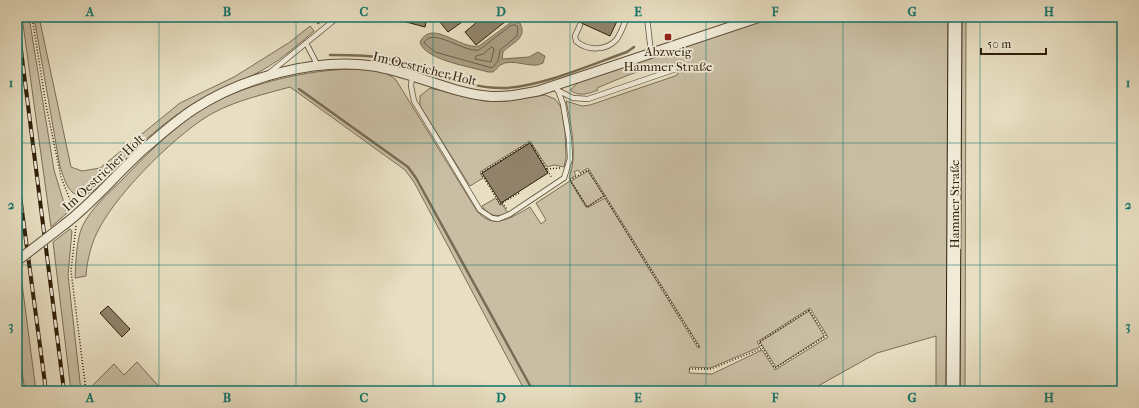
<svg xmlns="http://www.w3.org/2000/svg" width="1139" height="408" viewBox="0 0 1139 408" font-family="'IM FELL French Canon',serif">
<rect width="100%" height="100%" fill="#e8dfc2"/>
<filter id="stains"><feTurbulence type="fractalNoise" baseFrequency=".005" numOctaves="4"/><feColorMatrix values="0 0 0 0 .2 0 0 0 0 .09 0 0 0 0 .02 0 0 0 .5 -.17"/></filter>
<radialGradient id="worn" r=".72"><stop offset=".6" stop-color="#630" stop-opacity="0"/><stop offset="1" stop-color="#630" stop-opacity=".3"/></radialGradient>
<g fill="#c9bea3" stroke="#7c6e56" fill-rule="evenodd">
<path d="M 22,17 L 29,17 L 54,170 L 67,213 L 51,227 Z"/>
<path d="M 34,17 L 39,17 L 71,167 L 82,171 L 100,168 L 180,103 L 234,77 L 290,42 L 310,26 L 314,31 C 299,44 283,58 266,68 C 250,78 232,83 216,91 C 189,104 166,122 144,141 C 128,154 102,195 80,195 C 67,195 64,176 60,167 Z"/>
<path d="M 774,17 L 950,17 L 949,391 L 936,391 L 936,336 L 877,353 L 809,391 L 525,391 L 414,182 L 405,170 L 290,87 C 265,94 238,100 215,112 C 180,130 119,191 100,227 C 92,241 87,259 86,276 L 75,278 C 76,262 76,242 82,227 C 91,208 109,193 123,179 C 146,155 168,133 195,114 C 229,89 293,73 335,70 C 353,69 382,66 396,80 L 477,211 C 493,231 512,217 530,207 L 541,224 L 546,220 L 536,203 L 570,181 L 586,207 L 589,207 L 605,198 L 698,348 L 700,347 L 588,168 L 580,173 L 578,170 L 574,172 L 576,175 L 570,179 L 569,178 C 578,154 571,125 566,101 L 582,106 L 590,105 L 675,76 L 678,74 L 678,68 C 665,57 612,82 597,88 L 598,90 C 588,94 579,97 570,90 L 579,82 ZM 810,308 L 828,337 L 775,370 L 762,350 L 712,374 L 689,373 L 690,367 L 710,368 L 760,347 L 757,342 Z"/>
<path d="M 960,17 L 966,17 L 965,391 L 958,391 Z"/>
<path d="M 430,88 L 485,101 L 506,101 L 538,96 L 545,95 L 555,99 L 561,107 L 565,132 L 566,157 L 564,167 L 554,165 L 547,167 L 530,141 L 480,172 L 483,178 L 470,186 L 420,106 L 420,96 Z"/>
<path d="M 588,171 L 604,196 L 587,207 L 571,181 Z"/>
<path d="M 496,198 L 500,205 L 502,204 L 508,213 C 498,218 488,216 482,206 Z"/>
<path d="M 70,229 L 72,231 L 68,275 L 81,391 L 71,391 L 53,242 Z"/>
<path d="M 20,268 L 36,391 L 25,391 L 17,339 L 17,270 Z"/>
<path d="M 809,311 L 824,336 L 776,367 L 760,342 Z"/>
<path d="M 137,362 L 163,391 L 89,391 L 89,389 L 114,364 L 124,375 Z"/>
</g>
<path fill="#a99e83" stroke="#796b53" d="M 513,21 L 520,23 C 528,39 511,43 503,52 L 502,59 L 529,57 L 538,52 L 545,56 L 543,63 C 531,70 514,57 500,65 C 498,67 496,70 493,72 L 488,72 C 472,67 424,60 420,42 C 432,18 460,50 479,46 Z"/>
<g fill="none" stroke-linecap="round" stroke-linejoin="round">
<g stroke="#6c5e46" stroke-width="1">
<path d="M 515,25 L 518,27 L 517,36 L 500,50 L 498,61 L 492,68 L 435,52 L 424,43 C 431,26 464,53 479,50 L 510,26 Z"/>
<path d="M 492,47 L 494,49 L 491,62 L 475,59 L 476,56 L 483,54 Z"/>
</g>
<g stroke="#796b53" stroke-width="2.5">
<path d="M 318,23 L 325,17"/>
<path d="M 330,55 C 352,55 375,55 396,61 C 432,71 468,89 505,88 C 543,86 590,65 627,52 L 634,47"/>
<path d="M 299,89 L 408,167 L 416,178 L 533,391"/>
</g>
</g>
<g fill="#90836a" stroke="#301f0a">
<path d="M 395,17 L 427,17 L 425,27 L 395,19 Z"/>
<path d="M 436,17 L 458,17 L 462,22 L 448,32 Z"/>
<path d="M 483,17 L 511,17 L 476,45 L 465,32 Z"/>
<path d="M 568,17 L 613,17 L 618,19 L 610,36 Z"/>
<path d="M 530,143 L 548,173 L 501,203 L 482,173 Z"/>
<path d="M 108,306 L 130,329 L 122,337 L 100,313 Z"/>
</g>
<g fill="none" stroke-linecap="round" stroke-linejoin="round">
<defs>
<g id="lane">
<path d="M 465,17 L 470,19 L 473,17"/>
<path d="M 647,17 L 651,53"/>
<path d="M 580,25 L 575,36 L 576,41 C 587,51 606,51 616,40 C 621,34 624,24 627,17"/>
<path d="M 306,43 L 318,66"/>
<path d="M 268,74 L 338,17"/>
<path d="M 412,76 L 411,86 L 414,101 L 447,155 L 480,210 L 492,218 L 498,219 L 510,214 L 564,178 L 570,159 L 569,139 L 563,104 L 556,85"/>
<path d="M 557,90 L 573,98 L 588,99 L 676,69"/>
</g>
<path id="street" d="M 65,224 C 94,202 117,173 144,149 C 160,135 177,120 194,109 C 243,77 315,58 373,66 C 412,72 448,92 487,96 C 504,98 522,94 538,91 L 760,17"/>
<path id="secondary" d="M 953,391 L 955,17"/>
</defs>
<use href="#lane" stroke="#5e4f38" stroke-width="6"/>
<use href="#street" stroke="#5e4f38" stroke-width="11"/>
<use href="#secondary" stroke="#301f0a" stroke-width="15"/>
<g stroke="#301f0a" stroke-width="1.5" stroke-dasharray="1 2" stroke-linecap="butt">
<path d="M 32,17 L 46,105 L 61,177 L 72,205"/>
<path d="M 547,169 L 560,168"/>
<path d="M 570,180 L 588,170 L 699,347"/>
<path d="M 570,180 L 587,207 L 604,196"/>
<path d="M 519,193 L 500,204 L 481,173 L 530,142 L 552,178"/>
<path d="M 502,203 L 507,209"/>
<path d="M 76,226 L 71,271 L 86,391"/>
<path d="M 809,310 L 826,336 L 775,368 L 759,342 Z"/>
<path d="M 689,369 L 711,369 L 763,348"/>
</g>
<use href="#lane" stroke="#f0ead7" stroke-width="4.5"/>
<use href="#street" stroke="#f0ead7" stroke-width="9"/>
<use href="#secondary" stroke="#f0ead7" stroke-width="13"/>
<defs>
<g id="rail">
<path d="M 17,18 L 64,391"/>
<path d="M 17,173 L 46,391"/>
</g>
</defs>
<use href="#rail" stroke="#301f0a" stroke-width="4"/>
<use href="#rail" stroke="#f0ead7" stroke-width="2.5" stroke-dasharray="8" stroke-linecap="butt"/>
<defs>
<path id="street-bridge" d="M 17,261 L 65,224"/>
</defs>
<use href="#street-bridge" stroke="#5e4f38" stroke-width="11" stroke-linecap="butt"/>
<use href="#street-bridge" stroke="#f0ead7" stroke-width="9"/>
</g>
<path fill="none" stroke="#0f766e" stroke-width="1" stroke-opacity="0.55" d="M 159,17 L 159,391M 296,17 L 296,391M 433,17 L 433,391M 570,17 L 570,391M 706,17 L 706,391M 843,17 L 843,391M 980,17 L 980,391M 17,143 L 1122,143M 17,265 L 1122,265"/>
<rect fill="#8f2418" stroke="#f0ead7" stroke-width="1.5" x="664" y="33" width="8" height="8" rx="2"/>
<g text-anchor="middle" stroke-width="3.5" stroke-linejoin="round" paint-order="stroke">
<g font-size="13" fill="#301f0a" stroke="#f0ead7">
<text x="668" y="56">Abzweig<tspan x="668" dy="15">Hammer Straße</tspan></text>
</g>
<g font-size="13" fill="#301f0a" stroke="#f0ead7">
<text transform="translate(425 68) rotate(14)" y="5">Im Oestricher Holt</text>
<text transform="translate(103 172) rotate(-43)" y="5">Im Oestricher Holt</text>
<text transform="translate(954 204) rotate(-90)" y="5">Hammer Straße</text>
</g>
</g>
<rect width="1139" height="408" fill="none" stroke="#e8dfc2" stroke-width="44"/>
<path d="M981 48v6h65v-6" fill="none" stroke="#301f0a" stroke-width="2"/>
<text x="987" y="48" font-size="12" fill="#301f0a" stroke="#f0ead7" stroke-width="3" paint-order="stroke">50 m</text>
<rect x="22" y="22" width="1095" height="364" fill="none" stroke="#0f766e" stroke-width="1.5"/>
<g font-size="13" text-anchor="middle" font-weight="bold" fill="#0f766e">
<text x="90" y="16">A</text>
<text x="227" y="16">B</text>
<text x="364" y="16">C</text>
<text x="501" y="16">D</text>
<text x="638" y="16">E</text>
<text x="775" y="16">F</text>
<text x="912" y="16">G</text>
<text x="1049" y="16">H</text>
<text x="11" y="87">1</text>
<text x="1128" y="87">1</text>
<text x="11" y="209">2</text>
<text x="1128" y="209">2</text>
<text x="11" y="330">3</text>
<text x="1128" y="330">3</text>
<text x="90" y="402">A</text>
<text x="227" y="402">B</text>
<text x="364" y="402">C</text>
<text x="501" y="402">D</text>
<text x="638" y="402">E</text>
<text x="775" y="402">F</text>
<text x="912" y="402">G</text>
<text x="1049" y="402">H</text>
</g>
<rect width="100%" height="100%" filter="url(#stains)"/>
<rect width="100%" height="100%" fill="url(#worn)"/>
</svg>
